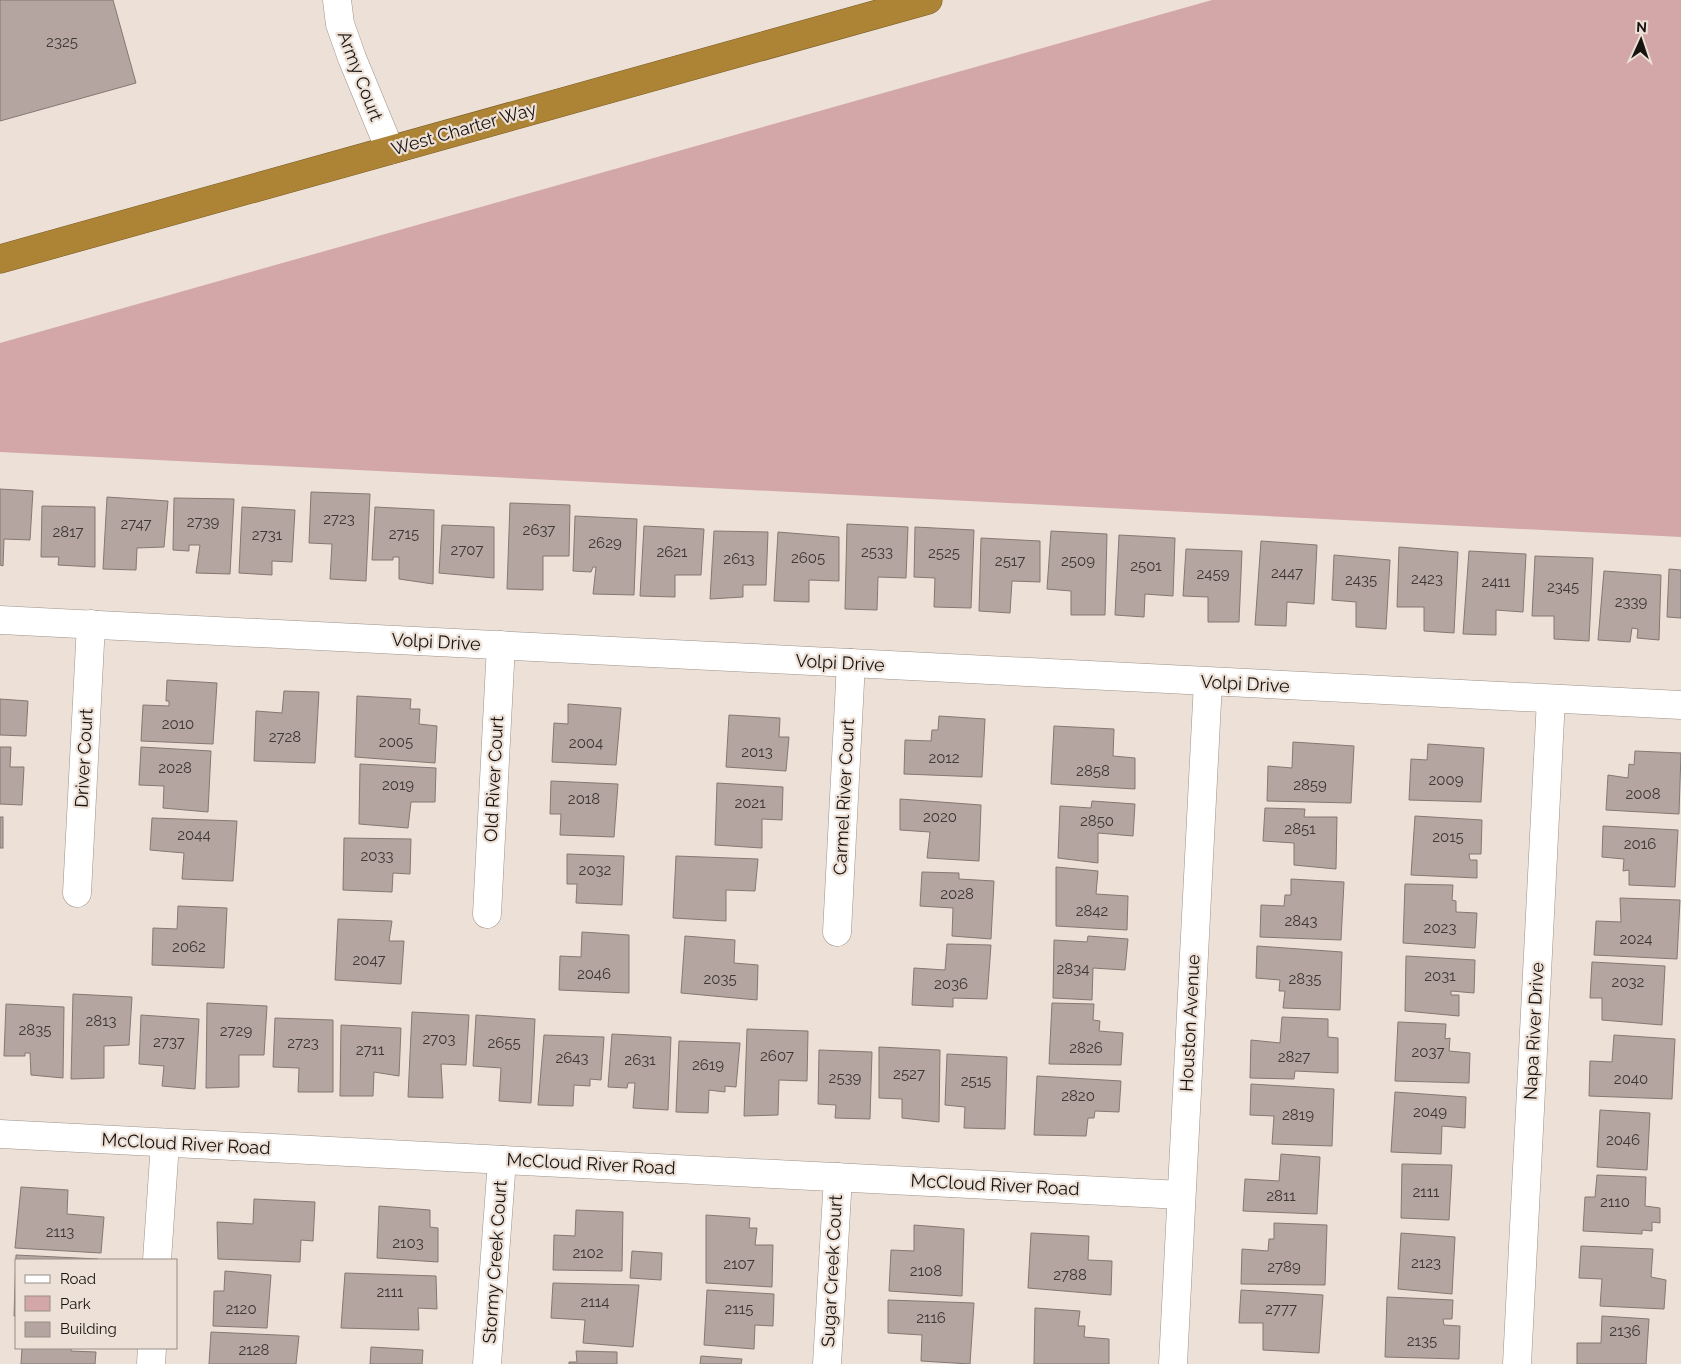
<svg xmlns="http://www.w3.org/2000/svg" width="1681" height="1364" viewBox="0 0 1681 1364" font-family="Raleway,sans-serif">
<rect width="100%" height="100%" fill="#ede0d6"/>
<path fill="#d3a6a7" d="M 1212,0 L 1681,0 L 1681,537 L 0,452 L 0,343 Z"/>
<g fill="#b4a5a0" stroke="#857772">
<path d="M 0,0 L 113,0 L 136,83 L 0,121 Z"/>
<path d="M 0,489 L 33,491 L 30,540 L 4,539 L 3,566 L 0,565 Z"/>
<path d="M 311,492 L 370,494 L 366,581 L 330,579 L 332,544 L 309,543 Z"/>
<path d="M 107,497 L 168,501 L 164,547 L 137,548 L 136,570 L 103,569 Z"/>
<path d="M 174,498 L 234,499 L 230,574 L 196,573 L 200,545 L 189,545 L 189,551 L 173,550 Z"/>
<path d="M 510,503 L 570,505 L 569,556 L 543,556 L 543,590 L 507,589 Z"/>
<path d="M 42,506 L 95,507 L 95,567 L 58,565 L 59,557 L 41,557 Z"/>
<path d="M 242,507 L 295,510 L 292,562 L 272,561 L 272,575 L 239,573 Z"/>
<path d="M 375,507 L 434,510 L 433,584 L 399,579 L 399,557 L 393,557 L 393,560 L 372,560 Z"/>
<path d="M 575,516 L 637,519 L 634,595 L 593,594 L 596,567 L 593,567 L 591,572 L 573,571 Z"/>
<path d="M 847,524 L 908,527 L 906,578 L 878,577 L 877,610 L 845,609 Z"/>
<path d="M 442,525 L 494,527 L 494,578 L 439,573 Z"/>
<path d="M 644,526 L 704,529 L 701,575 L 675,575 L 675,597 L 640,596 Z"/>
<path d="M 915,527 L 974,530 L 971,608 L 934,607 L 935,578 L 914,577 Z"/>
<path d="M 714,531 L 768,532 L 766,585 L 743,585 L 743,597 L 710,599 Z"/>
<path d="M 1051,531 L 1107,534 L 1105,615 L 1071,615 L 1071,591 L 1047,589 Z"/>
<path d="M 778,532 L 839,537 L 839,581 L 809,580 L 809,602 L 774,601 Z"/>
<path d="M 1119,535 L 1175,538 L 1173,596 L 1145,594 L 1144,617 L 1115,615 Z"/>
<path d="M 981,538 L 1040,541 L 1040,582 L 1012,581 L 1010,613 L 979,611 Z"/>
<path d="M 1261,541 L 1317,545 L 1314,604 L 1287,602 L 1286,626 L 1255,625 Z"/>
<path d="M 1399,547 L 1458,552 L 1454,633 L 1424,631 L 1424,607 L 1397,607 Z"/>
<path d="M 1186,549 L 1242,551 L 1239,622 L 1208,622 L 1208,597 L 1183,596 Z"/>
<path d="M 1469,551 L 1526,554 L 1523,612 L 1496,610 L 1496,635 L 1463,634 Z"/>
<path d="M 1334,555 L 1390,560 L 1386,629 L 1356,627 L 1356,602 L 1332,600 Z"/>
<path d="M 1535,556 L 1593,558 L 1589,641 L 1554,639 L 1554,616 L 1532,616 Z"/>
<path d="M 1669,569 L 1681,570 L 1681,618 L 1667,617 Z"/>
<path d="M 1604,571 L 1661,575 L 1659,640 L 1637,638 L 1638,629 L 1632,628 L 1630,642 L 1598,640 Z"/>
<path d="M 167,680 L 217,683 L 213,744 L 141,741 L 143,705 L 169,706 L 169,701 L 166,701 Z"/>
<path d="M 284,691 L 319,692 L 315,763 L 254,761 L 256,711 L 282,713 Z"/>
<path d="M 357,696 L 411,699 L 410,709 L 420,709 L 419,724 L 437,726 L 435,763 L 355,757 Z"/>
<path d="M 0,699 L 28,701 L 26,736 L 0,735 Z"/>
<path d="M 568,704 L 621,708 L 616,765 L 552,762 L 554,723 L 568,724 Z"/>
<path d="M 729,715 L 780,718 L 779,737 L 789,737 L 786,771 L 726,767 Z"/>
<path d="M 939,716 L 985,719 L 982,777 L 904,774 L 905,740 L 931,741 L 932,730 L 938,730 Z"/>
<path d="M 1054,726 L 1114,729 L 1113,756 L 1135,758 L 1135,789 L 1051,784 Z"/>
<path d="M 1293,742 L 1354,746 L 1351,803 L 1267,801 L 1268,766 L 1292,768 Z"/>
<path d="M 1428,744 L 1484,748 L 1481,802 L 1409,800 L 1411,759 L 1427,760 Z"/>
<path d="M 0,747 L 11,747 L 10,767 L 24,767 L 22,805 L 0,804 Z"/>
<path d="M 141,747 L 211,751 L 208,812 L 163,808 L 164,786 L 139,785 Z"/>
<path d="M 1635,751 L 1681,753 L 1679,814 L 1606,810 L 1608,775 L 1628,778 L 1629,764 L 1634,765 Z"/>
<path d="M 360,764 L 436,768 L 435,802 L 411,802 L 408,828 L 359,824 Z"/>
<path d="M 551,781 L 618,784 L 614,837 L 560,835 L 561,814 L 550,814 Z"/>
<path d="M 717,783 L 783,787 L 782,820 L 762,819 L 762,848 L 715,845 Z"/>
<path d="M 900,799 L 981,805 L 979,861 L 927,858 L 930,832 L 900,830 Z"/>
<path d="M 1092,801 L 1135,804 L 1133,836 L 1098,833 L 1098,863 L 1058,858 L 1060,806 L 1091,808 Z"/>
<path d="M 1265,808 L 1305,809 L 1304,817 L 1337,817 L 1336,869 L 1294,865 L 1294,843 L 1263,841 Z"/>
<path d="M 1415,816 L 1482,820 L 1481,854 L 1469,854 L 1470,860 L 1477,860 L 1477,878 L 1411,875 Z"/>
<rect x="0" y="817" width="3" height="31"/>
<path d="M 152,818 L 237,821 L 233,881 L 182,879 L 184,853 L 150,850 Z"/>
<path d="M 1603,826 L 1678,830 L 1675,887 L 1629,885 L 1629,870 L 1623,871 L 1624,859 L 1602,857 Z"/>
<path d="M 344,838 L 411,839 L 410,874 L 393,873 L 392,892 L 343,890 Z"/>
<path d="M 567,854 L 624,856 L 622,905 L 576,903 L 577,884 L 567,884 Z"/>
<path d="M 676,856 L 758,859 L 755,891 L 726,890 L 726,921 L 673,918 Z"/>
<path d="M 1056,867 L 1098,871 L 1096,894 L 1128,896 L 1127,930 L 1056,926 Z"/>
<path d="M 922,872 L 959,873 L 959,879 L 994,881 L 991,939 L 952,936 L 953,908 L 920,906 Z"/>
<path d="M 1291,879 L 1344,882 L 1341,940 L 1260,937 L 1261,905 L 1284,906 L 1285,895 L 1291,895 Z"/>
<path d="M 1405,884 L 1453,885 L 1452,900 L 1456,901 L 1456,912 L 1477,913 L 1475,948 L 1403,943 Z"/>
<path d="M 1620,898 L 1680,900 L 1677,959 L 1594,955 L 1596,921 L 1621,922 Z"/>
<path d="M 178,906 L 227,908 L 224,968 L 152,965 L 153,928 L 177,929 Z"/>
<path d="M 338,919 L 392,921 L 389,941 L 404,941 L 401,984 L 335,980 Z"/>
<path d="M 582,932 L 629,935 L 629,993 L 559,990 L 560,956 L 581,957 Z"/>
<path d="M 685,936 L 735,940 L 734,963 L 758,965 L 757,1000 L 681,993 Z"/>
<path d="M 1088,936 L 1128,939 L 1125,970 L 1093,968 L 1092,1000 L 1053,998 L 1054,940 L 1087,942 Z"/>
<path d="M 947,944 L 991,945 L 987,999 L 953,998 L 953,1007 L 912,1005 L 914,968 L 945,970 Z"/>
<path d="M 1257,946 L 1342,952 L 1340,1010 L 1283,1008 L 1285,991 L 1279,991 L 1280,980 L 1256,978 Z"/>
<path d="M 1406,956 L 1475,960 L 1474,993 L 1451,991 L 1451,995 L 1459,995 L 1459,1016 L 1405,1011 Z"/>
<path d="M 1592,962 L 1665,966 L 1662,1025 L 1602,1020 L 1602,998 L 1590,998 Z"/>
<path d="M 73,994 L 132,997 L 129,1045 L 104,1046 L 104,1078 L 71,1079 Z"/>
<path d="M 207,1003 L 267,1006 L 264,1055 L 239,1055 L 239,1087 L 206,1088 Z"/>
<path d="M 1052,1003 L 1094,1004 L 1093,1020 L 1100,1021 L 1099,1031 L 1123,1033 L 1121,1065 L 1049,1064 Z"/>
<path d="M 6,1004 L 64,1007 L 63,1078 L 31,1075 L 30,1053 L 25,1053 L 25,1056 L 4,1056 Z"/>
<path d="M 412,1012 L 469,1015 L 466,1065 L 441,1064 L 443,1098 L 408,1097 Z"/>
<path d="M 141,1015 L 199,1019 L 195,1089 L 162,1086 L 164,1066 L 139,1064 Z"/>
<path d="M 476,1015 L 535,1019 L 531,1103 L 499,1101 L 501,1068 L 473,1066 Z"/>
<path d="M 1282,1017 L 1328,1019 L 1328,1037 L 1338,1038 L 1338,1073 L 1295,1071 L 1294,1079 L 1250,1078 L 1251,1040 L 1280,1043 Z"/>
<path d="M 275,1018 L 333,1020 L 333,1092 L 298,1092 L 299,1068 L 273,1067 Z"/>
<path d="M 1398,1022 L 1446,1024 L 1445,1039 L 1450,1038 L 1449,1051 L 1470,1053 L 1469,1083 L 1395,1081 Z"/>
<path d="M 341,1025 L 401,1028 L 399,1076 L 374,1072 L 373,1096 L 340,1096 Z"/>
<path d="M 747,1029 L 808,1031 L 807,1081 L 779,1080 L 778,1115 L 744,1116 Z"/>
<path d="M 612,1034 L 671,1037 L 668,1110 L 633,1108 L 635,1083 L 628,1083 L 627,1088 L 608,1087 Z"/>
<path d="M 544,1035 L 604,1037 L 601,1080 L 590,1079 L 590,1086 L 574,1085 L 573,1106 L 538,1105 Z"/>
<path d="M 1614,1035 L 1675,1039 L 1672,1099 L 1589,1096 L 1590,1061 L 1612,1062 Z"/>
<path d="M 679,1041 L 740,1043 L 736,1087 L 725,1086 L 725,1092 L 709,1090 L 708,1113 L 676,1112 Z"/>
<path d="M 879,1047 L 940,1050 L 939,1122 L 902,1118 L 902,1099 L 879,1098 Z"/>
<path d="M 819,1050 L 872,1052 L 870,1119 L 835,1118 L 836,1105 L 818,1104 Z"/>
<path d="M 947,1054 L 1007,1057 L 1005,1129 L 964,1128 L 965,1107 L 945,1105 Z"/>
<path d="M 1037,1076 L 1121,1081 L 1119,1112 L 1095,1111 L 1094,1118 L 1088,1118 L 1086,1136 L 1034,1135 Z"/>
<path d="M 1251,1084 L 1334,1089 L 1332,1146 L 1272,1144 L 1274,1116 L 1250,1115 Z"/>
<path d="M 1395,1092 L 1466,1097 L 1465,1128 L 1442,1126 L 1441,1154 L 1391,1152 Z"/>
<path d="M 1600,1110 L 1650,1113 L 1647,1170 L 1597,1167 Z"/>
<path d="M 1281,1154 L 1320,1157 L 1317,1214 L 1243,1211 L 1245,1179 L 1279,1181 Z"/>
<path d="M 1402,1164 L 1452,1165 L 1449,1220 L 1401,1218 Z"/>
<path d="M 1597,1175 L 1646,1177 L 1645,1206 L 1660,1208 L 1660,1223 L 1652,1222 L 1652,1231 L 1642,1230 L 1642,1234 L 1583,1231 L 1585,1197 L 1595,1197 Z"/>
<path d="M 21,1187 L 68,1190 L 67,1214 L 104,1217 L 101,1253 L 15,1248 Z"/>
<path d="M 254,1199 L 315,1202 L 313,1241 L 301,1240 L 300,1262 L 218,1259 L 217,1222 L 253,1224 Z"/>
<path d="M 379,1206 L 430,1210 L 430,1227 L 438,1228 L 438,1262 L 377,1258 Z"/>
<path d="M 576,1210 L 623,1212 L 622,1271 L 553,1270 L 554,1235 L 575,1236 Z"/>
<path d="M 706,1215 L 750,1218 L 749,1228 L 757,1228 L 755,1245 L 773,1245 L 772,1287 L 706,1283 Z"/>
<path d="M 1274,1223 L 1327,1225 L 1325,1285 L 1241,1284 L 1242,1249 L 1268,1251 L 1269,1239 L 1274,1239 Z"/>
<path d="M 914,1225 L 964,1229 L 962,1296 L 889,1291 L 891,1250 L 914,1251 Z"/>
<path d="M 1031,1233 L 1089,1236 L 1088,1260 L 1112,1261 L 1111,1295 L 1028,1288 Z"/>
<path d="M 1401,1233 L 1455,1237 L 1452,1294 L 1398,1289 Z"/>
<path d="M 1581,1246 L 1653,1249 L 1651,1277 L 1666,1280 L 1664,1309 L 1600,1306 L 1602,1279 L 1579,1278 Z"/>
<path d="M 632,1251 L 662,1253 L 661,1280 L 630,1278 Z"/>
<path d="M 16,1255 L 98,1259 L 98,1260 L 16,1260 L 16,1316 L 14,1316 Z"/>
<path d="M 225,1271 L 271,1275 L 267,1328 L 213,1326 L 214,1291 L 224,1291 Z"/>
<path d="M 345,1273 L 436,1276 L 437,1309 L 418,1308 L 419,1330 L 341,1328 Z"/>
<path d="M 553,1283 L 639,1285 L 633,1347 L 583,1343 L 585,1320 L 551,1318 Z"/>
<path d="M 707,1290 L 774,1294 L 773,1326 L 755,1325 L 754,1349 L 704,1345 Z"/>
<path d="M 1241,1290 L 1323,1295 L 1319,1353 L 1263,1350 L 1263,1323 L 1239,1323 Z"/>
<path d="M 1387,1297 L 1453,1300 L 1452,1319 L 1443,1319 L 1444,1325 L 1460,1326 L 1459,1359 L 1385,1357 Z"/>
<path d="M 888,1300 L 974,1303 L 970,1364 L 921,1361 L 922,1335 L 888,1333 Z"/>
<path d="M 1035,1308 L 1080,1311 L 1078,1326 L 1085,1326 L 1084,1337 L 1109,1339 L 1109,1364 L 1034,1364 Z"/>
<path d="M 1602,1316 L 1649,1319 L 1646,1364 L 1577,1364 L 1577,1343 L 1601,1343 Z"/>
<path d="M 211,1332 L 299,1336 L 296,1364 L 209,1364 Z"/>
<path d="M 371,1347 L 423,1350 L 422,1364 L 370,1364 Z"/>
<path d="M 22,1348 L 71,1348 L 71,1351 L 96,1352 L 95,1364 L 21,1364 Z"/>
<path d="M 576,1351 L 617,1352 L 617,1364 L 569,1364 L 569,1362 L 577,1362 Z"/>
<path d="M 701,1356 L 742,1359 L 741,1364 L 700,1364 Z"/>
</g>
<g fill="none" stroke-linecap="round" stroke-linejoin="round">
<defs>
<g id="minor">
<path d="M 337,0 L 340,24 L 352,58 L 390,150"/>
<path d="M 0,620 L 1681,705"/>
<path d="M 77,893 L 91,624"/>
<path d="M 487,914 L 501,645"/>
<path d="M 837,932 L 851,663"/>
<path d="M 0,1134 L 1181,1195"/>
<path d="M 157,1260 L 165,1143"/>
<path d="M 151,1364 L 152,1348"/>
<path d="M 487,1364 L 502,1160"/>
<path d="M 827,1364 L 838,1177"/>
<path d="M 1173,1364 L 1208,682"/>
<path d="M 1517,1364 L 1551,699"/>
</g>
<path id="highway" d="M 0,259 L 928,0"/>
</defs>
<use href="#minor" stroke="#9d9188" stroke-width="29"/>
<use href="#highway" stroke="#785c28" stroke-width="29"/>
<use href="#minor" stroke="#fff" stroke-width="28"/>
<use href="#highway" stroke="#ad8435" stroke-width="28"/>
</g>
<g text-anchor="middle" stroke-width="4.5" stroke-linejoin="round" paint-order="stroke">
<g font-size="15" fill="#3e3834">
<text x="62" y="47">2325</text>
<text x="339" y="524">2723</text>
<text x="203" y="527">2739</text>
<text x="136" y="529">2747</text>
<text x="539" y="535">2637</text>
<text x="68" y="537">2817</text>
<text x="404" y="539">2715</text>
<text x="267" y="540">2731</text>
<text x="605" y="548">2629</text>
<text x="467" y="555">2707</text>
<text x="672" y="557">2621</text>
<text x="877" y="557">2533</text>
<text x="944" y="558">2525</text>
<text x="808" y="563">2605</text>
<text x="739" y="564">2613</text>
<text x="1010" y="566">2517</text>
<text x="1078" y="566">2509</text>
<text x="1146" y="571">2501</text>
<text x="1287" y="578">2447</text>
<text x="1213" y="579">2459</text>
<text x="1427" y="584">2423</text>
<text x="1361" y="585">2435</text>
<text x="1496" y="587">2411</text>
<text x="1563" y="592">2345</text>
<text x="1631" y="607">2339</text>
<text x="178" y="729">2010</text>
<text x="285" y="742">2728</text>
<text x="396" y="747">2005</text>
<text x="586" y="748">2004</text>
<text x="757" y="757">2013</text>
<text x="944" y="763">2012</text>
<text x="175" y="773">2028</text>
<text x="1093" y="776">2858</text>
<text x="1446" y="785">2009</text>
<text x="398" y="790">2019</text>
<text x="1310" y="790">2859</text>
<text x="1643" y="799">2008</text>
<text x="584" y="804">2018</text>
<text x="750" y="808">2021</text>
<text x="940" y="822">2020</text>
<text x="1097" y="826">2850</text>
<text x="1300" y="834">2851</text>
<text x="194" y="840">2044</text>
<text x="1448" y="842">2015</text>
<text x="1640" y="849">2016</text>
<text x="377" y="861">2033</text>
<text x="595" y="875">2032</text>
<text x="957" y="899">2028</text>
<text x="1092" y="916">2842</text>
<text x="1301" y="926">2843</text>
<text x="1440" y="933">2023</text>
<text x="1636" y="944">2024</text>
<text x="189" y="952">2062</text>
<text x="369" y="965">2047</text>
<text x="1073" y="974">2834</text>
<text x="594" y="979">2046</text>
<text x="1440" y="981">2031</text>
<text x="720" y="984">2035</text>
<text x="1305" y="984">2835</text>
<text x="1628" y="987">2032</text>
<text x="951" y="989">2036</text>
<text x="101" y="1026">2813</text>
<text x="35" y="1035">2835</text>
<text x="236" y="1036">2729</text>
<text x="439" y="1044">2703</text>
<text x="169" y="1047">2737</text>
<text x="303" y="1048">2723</text>
<text x="504" y="1048">2655</text>
<text x="1086" y="1053">2826</text>
<text x="370" y="1055">2711</text>
<text x="1428" y="1057">2037</text>
<text x="777" y="1061">2607</text>
<text x="1294" y="1062">2827</text>
<text x="572" y="1063">2643</text>
<text x="640" y="1065">2631</text>
<text x="708" y="1070">2619</text>
<text x="909" y="1079">2527</text>
<text x="845" y="1083">2539</text>
<text x="1631" y="1084">2040</text>
<text x="976" y="1086">2515</text>
<text x="1078" y="1101">2820</text>
<text x="1430" y="1117">2049</text>
<text x="1298" y="1120">2819</text>
<text x="1623" y="1145">2046</text>
<text x="1426" y="1197">2111</text>
<text x="1281" y="1201">2811</text>
<text x="1615" y="1207">2110</text>
<text x="60" y="1237">2113</text>
<text x="408" y="1248">2103</text>
<text x="588" y="1258">2102</text>
<text x="1426" y="1268">2123</text>
<text x="739" y="1269">2107</text>
<text x="1284" y="1272">2789</text>
<text x="926" y="1276">2108</text>
<text x="1070" y="1280">2788</text>
<text x="390" y="1297">2111</text>
<text x="595" y="1307">2114</text>
<text x="241" y="1314">2120</text>
<text x="739" y="1314">2115</text>
<text x="1281" y="1314">2777</text>
<text x="931" y="1323">2116</text>
<text x="1625" y="1336">2136</text>
<text x="1422" y="1346">2135</text>
<text x="254" y="1355">2128</text>
</g>
<g font-size="18" fill="#171310" stroke="#ede0d6">
<text transform="translate(360 76) rotate(69)" y="6">Army Court</text>
<text transform="translate(464 129) rotate(-16)" y="6">West Charter Way</text>
<text transform="translate(436 642) rotate(3)" y="6">Volpi Drive</text>
<text transform="translate(840 663) rotate(3)" y="6">Volpi Drive</text>
<text transform="translate(1245 684) rotate(3)" y="6">Volpi Drive</text>
<text transform="translate(84 758) rotate(-87)" y="6">Driver Court</text>
<text transform="translate(494 779) rotate(-87)" y="6">Old River Court</text>
<text transform="translate(844 797) rotate(-87)" y="6">Carmel River Court</text>
<text transform="translate(1190 1023) rotate(-87)" y="6">Houston Avenue</text>
<text transform="translate(1534 1031) rotate(-87)" y="6">Napa River Drive</text>
<text transform="translate(186 1144) rotate(3)" y="6">McCloud River Road</text>
<text transform="translate(591 1164) rotate(3)" y="6">McCloud River Road</text>
<text transform="translate(995 1185) rotate(3)" y="6">McCloud River Road</text>
<text transform="translate(495 1262) rotate(-86)" y="6">Stormy Creek Court</text>
<text transform="translate(832 1271) rotate(-87)" y="6">Sugar Creek Court</text>
</g>
</g>
<rect x="15" y="1259" width="162" height="90" fill="#ede0d6" stroke="#978e87"/>
<rect x="25" y="1275" width="25" height="8" fill="#ffffff" stroke="#978e87"/>
<text x="60" y="1284" font-size="15" fill="#171310">Road</text>
<rect x="25" y="1296" width="25" height="15" fill="#d3a6a7" stroke="#978e87"/>
<text x="60" y="1309" font-size="15" fill="#171310">Park</text>
<rect x="25" y="1322" width="25" height="15" fill="#b4a5a0" stroke="#978e87"/>
<text x="60" y="1334" font-size="15" fill="#171310">Building</text>
<g transform="translate(1641 40) rotate(3)" stroke="#ede0d6" stroke-width="4" paint-order="stroke">
<path d="M0-4L9 19L0 12L-9 19Z" fill="#171310"/>
<text y="-8" font-size="14" font-weight="bold" text-anchor="middle" fill="#171310">N</text>
</g>
</svg>
